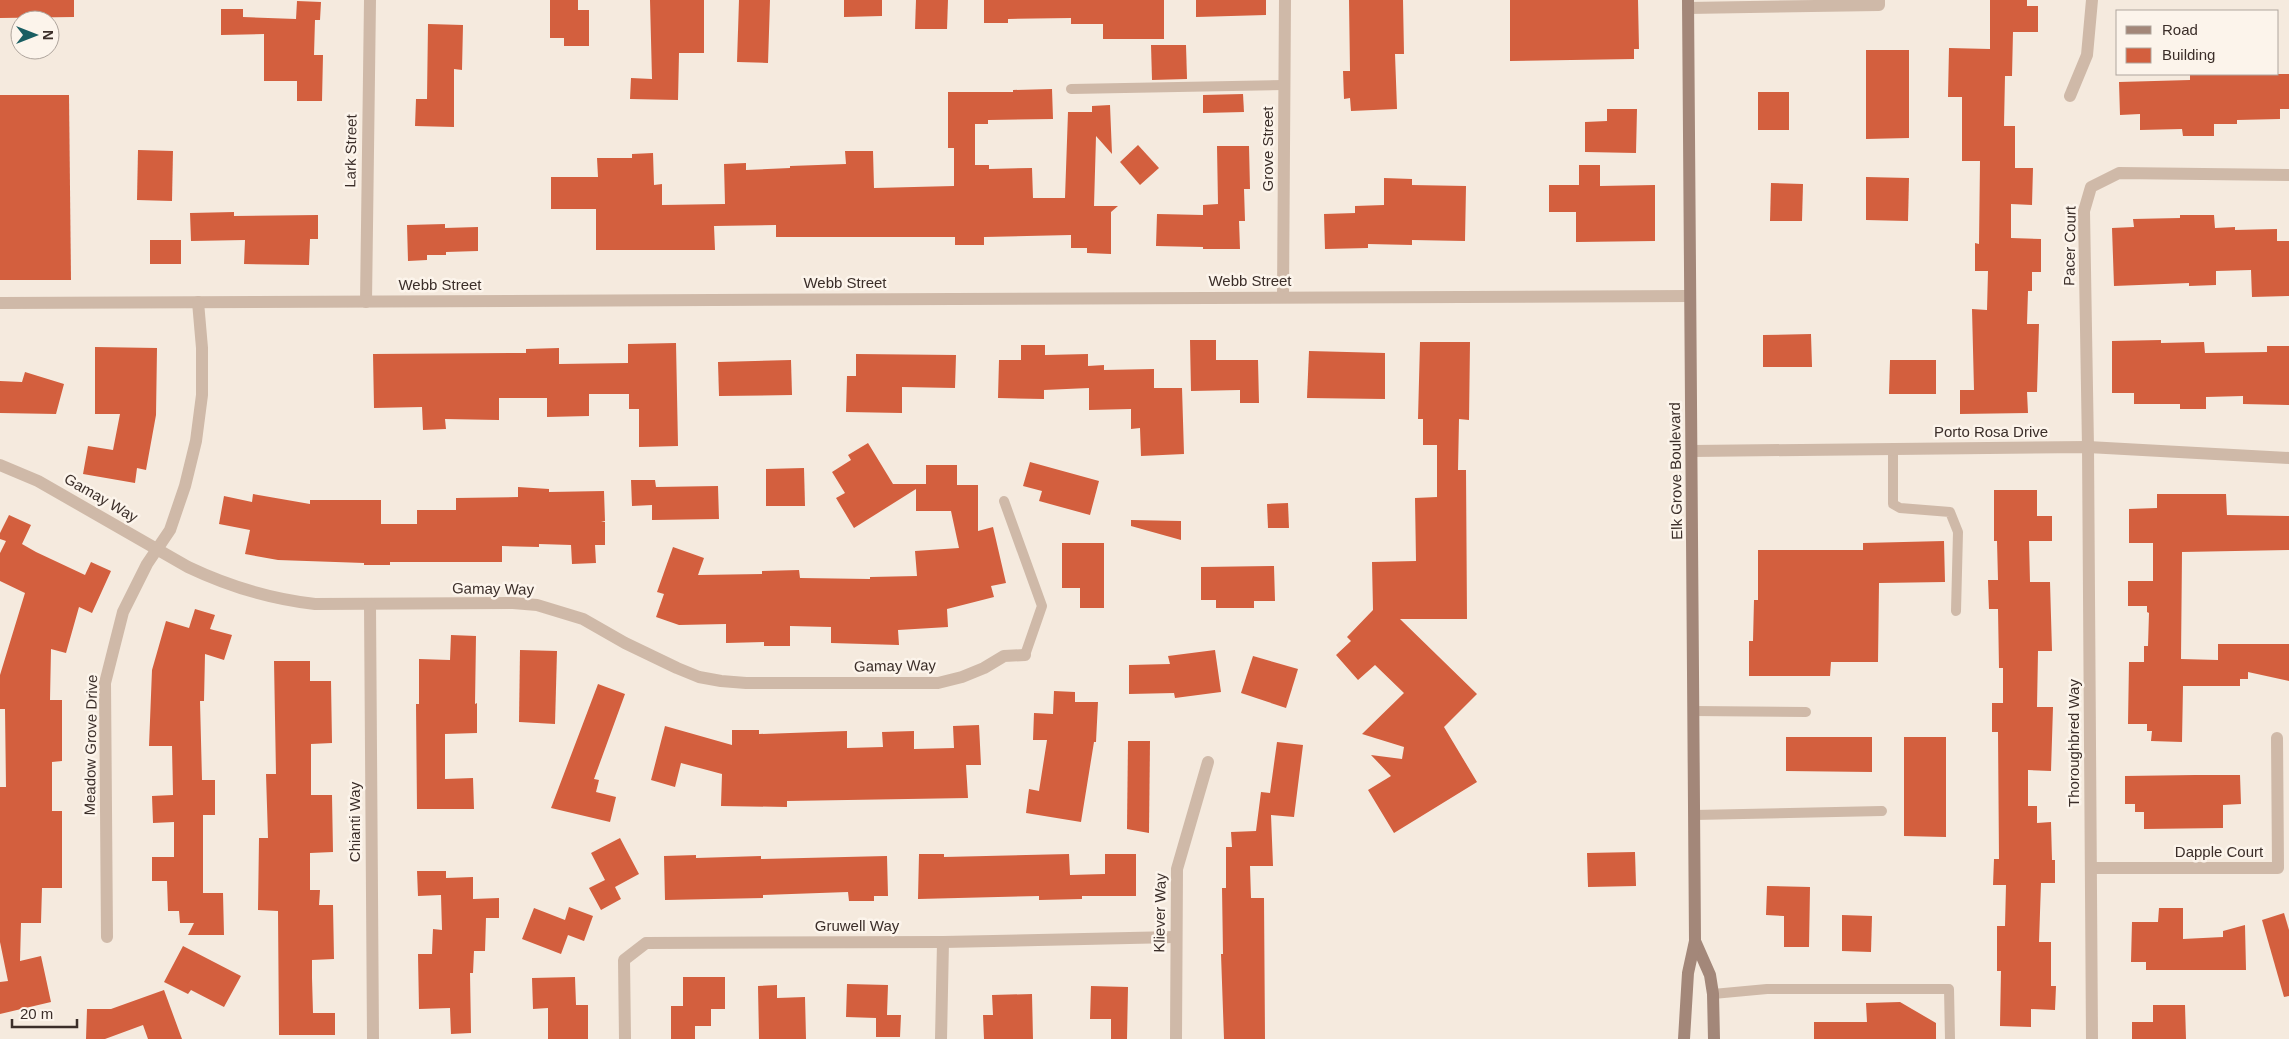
<svg xmlns="http://www.w3.org/2000/svg" width="2289" height="1039" viewBox="0 0 2289 1039" font-family="Arial,sans-serif">
<rect width="100%" height="100%" fill="#f5eade"/>
<g fill="#d35f3e">
<path d="M 0,0 L 74,0 L 74,17 L 0,18 Z"/>
<path d="M 550,0 L 578,0 L 578,10 L 589,10 L 589,46 L 564,46 L 564,38 L 550,38 Z"/>
<path d="M 650,0 L 704,0 L 704,53 L 679,53 L 678,100 L 630,99 L 631,78 L 652,79 Z"/>
<path d="M 739,0 L 770,0 L 768,63 L 737,62 Z"/>
<path d="M 844,0 L 882,0 L 882,16 L 844,17 Z"/>
<path d="M 916,0 L 948,0 L 947,29 L 915,29 Z"/>
<path d="M 984,0 L 1164,0 L 1164,39 L 1103,39 L 1103,24 L 1071,24 L 1071,18 L 1008,19 L 1008,23 L 984,23 Z"/>
<path d="M 1196,0 L 1266,0 L 1266,15 L 1196,17 Z"/>
<path d="M 1349,0 L 1403,0 L 1404,54 L 1395,54 L 1397,109 L 1351,111 L 1350,98 L 1344,99 L 1343,71 L 1350,71 Z"/>
<path d="M 1510,0 L 1638,0 L 1639,49 L 1634,49 L 1634,59 L 1510,61 Z"/>
<path d="M 1990,0 L 2027,0 L 2027,6 L 2038,6 L 2038,32 L 2013,32 L 2012,76 L 2005,76 L 2004,126 L 2015,126 L 2015,168 L 2033,168 L 2032,205 L 2011,204 L 2011,238 L 2041,239 L 2041,272 L 2032,272 L 2032,291 L 2028,291 L 2027,324 L 2039,324 L 2037,392 L 2027,392 L 2028,413 L 1960,414 L 1960,390 L 1974,390 L 1972,309 L 1987,310 L 1988,271 L 1975,271 L 1975,243 L 1979,244 L 1980,161 L 1962,161 L 1962,97 L 1948,97 L 1949,48 L 1990,49 Z"/>
<path d="M 297,1 L 321,2 L 320,20 L 315,20 L 314,55 L 323,55 L 322,101 L 297,101 L 297,81 L 264,81 L 264,34 L 221,35 L 221,9 L 243,9 L 243,17 L 296,19 Z"/>
<path d="M 428,24 L 463,25 L 462,70 L 454,69 L 454,127 L 415,126 L 416,99 L 427,99 Z"/>
<path d="M 1151,45 L 1186,45 L 1187,79 L 1152,80 Z"/>
<path d="M 1866,50 L 1909,50 L 1909,138 L 1866,139 Z"/>
<path d="M 2190,74 L 2289,74 L 2289,109 L 2280,109 L 2280,119 L 2237,120 L 2237,124 L 2214,124 L 2214,136 L 2183,136 L 2182,129 L 2140,130 L 2140,114 L 2120,115 L 2119,82 L 2190,80 Z"/>
<path d="M 1052,89 L 1053,119 L 988,120 L 988,124 L 975,124 L 975,165 L 989,165 L 989,169 L 1032,168 L 1033,198 L 1065,198 L 1068,112 L 1092,112 L 1092,106 L 1110,105 L 1112,154 L 1096,136 L 1094,206 L 1118,206 L 1111,212 L 1111,254 L 1087,253 L 1087,248 L 1071,248 L 1071,235 L 984,237 L 984,245 L 955,245 L 955,237 L 776,237 L 776,225 L 714,226 L 715,250 L 596,250 L 596,209 L 551,209 L 551,177 L 598,177 L 597,158 L 632,158 L 632,154 L 653,153 L 654,185 L 662,184 L 662,205 L 725,204 L 724,164 L 746,163 L 746,170 L 790,168 L 790,166 L 846,164 L 845,151 L 873,151 L 874,188 L 954,186 L 954,148 L 948,148 L 948,92 L 1013,92 L 1013,90 Z"/>
<rect x="1758" y="92" width="31" height="38"/>
<path d="M 1243,94 L 1244,112 L 1203,113 L 1203,95 Z"/>
<path d="M 0,95 L 69,95 L 71,280 L 0,280 Z"/>
<path d="M 1607,109 L 1637,109 L 1636,153 L 1585,152 L 1585,122 L 1607,121 Z"/>
<path d="M 1138,145 L 1159,168 L 1140,185 L 1120,162 Z"/>
<path d="M 1217,146 L 1249,146 L 1250,189 L 1244,189 L 1245,221 L 1239,221 L 1240,249 L 1203,249 L 1203,247 L 1156,246 L 1157,214 L 1203,215 L 1203,205 L 1218,204 Z"/>
<path d="M 138,150 L 173,151 L 172,201 L 137,200 Z"/>
<path d="M 1579,165 L 1600,165 L 1600,186 L 1655,185 L 1655,241 L 1576,242 L 1576,212 L 1549,212 L 1549,185 L 1579,185 Z"/>
<path d="M 1866,177 L 1909,178 L 1908,221 L 1866,220 Z"/>
<path d="M 1384,178 L 1412,179 L 1412,185 L 1466,186 L 1465,241 L 1412,240 L 1412,245 L 1368,244 L 1368,248 L 1325,249 L 1324,214 L 1355,213 L 1355,206 L 1384,205 Z"/>
<path d="M 1771,183 L 1803,184 L 1802,221 L 1770,221 Z"/>
<path d="M 234,212 L 234,216 L 318,215 L 318,239 L 310,239 L 309,265 L 244,264 L 245,240 L 191,241 L 190,213 Z"/>
<path d="M 2180,215 L 2214,215 L 2215,228 L 2235,227 L 2235,230 L 2277,229 L 2277,241 L 2289,241 L 2289,296 L 2252,297 L 2251,270 L 2216,271 L 2216,285 L 2189,286 L 2189,283 L 2114,286 L 2112,228 L 2134,227 L 2133,219 L 2180,218 Z"/>
<path d="M 445,224 L 445,228 L 478,227 L 478,251 L 446,252 L 446,255 L 427,255 L 427,260 L 408,261 L 407,225 Z"/>
<rect x="150" y="240" width="31" height="24"/>
<path d="M 1811,334 L 1812,367 L 1763,367 L 1763,335 Z"/>
<path d="M 1190,340 L 1216,340 L 1216,360 L 1258,360 L 1259,403 L 1240,403 L 1240,390 L 1191,391 Z"/>
<path d="M 2161,340 L 2161,343 L 2204,342 L 2205,353 L 2267,352 L 2267,346 L 2289,346 L 2289,405 L 2243,404 L 2243,396 L 2206,397 L 2206,409 L 2180,409 L 2180,404 L 2134,404 L 2134,393 L 2112,393 L 2112,341 Z"/>
<path d="M 1420,342 L 1470,342 L 1469,420 L 1459,419 L 1458,470 L 1466,470 L 1467,619 L 1400,619 L 1477,694 L 1444,727 L 1477,782 L 1394,833 L 1368,790 L 1391,776 L 1371,755 L 1402,759 L 1404,747 L 1362,734 L 1404,693 L 1375,665 L 1358,680 L 1336,655 L 1351,641 L 1347,637 L 1373,610 L 1372,562 L 1416,561 L 1415,498 L 1437,497 L 1437,445 L 1423,445 L 1423,419 L 1418,419 Z"/>
<path d="M 676,343 L 678,446 L 639,447 L 639,409 L 629,409 L 629,394 L 589,394 L 589,416 L 547,417 L 547,398 L 499,398 L 499,420 L 445,419 L 446,429 L 423,430 L 422,407 L 374,408 L 373,354 L 526,353 L 526,349 L 559,348 L 559,364 L 628,363 L 628,344 Z"/>
<path d="M 1021,345 L 1045,345 L 1045,355 L 1088,354 L 1088,366 L 1104,365 L 1104,370 L 1154,369 L 1154,388 L 1182,388 L 1184,454 L 1141,456 L 1140,428 L 1131,429 L 1131,409 L 1089,410 L 1089,388 L 1044,390 L 1044,399 L 998,398 L 999,360 L 1021,360 Z"/>
<path d="M 95,347 L 157,348 L 156,415 L 146,470 L 137,468 L 135,483 L 83,474 L 88,446 L 113,450 L 120,414 L 95,414 Z"/>
<path d="M 1309,351 L 1385,353 L 1385,399 L 1307,398 Z"/>
<path d="M 856,354 L 956,355 L 955,388 L 902,387 L 902,413 L 846,412 L 847,376 L 856,376 Z"/>
<path d="M 791,360 L 792,395 L 719,396 L 718,362 Z"/>
<path d="M 1890,360 L 1936,360 L 1936,394 L 1889,394 Z"/>
<path d="M 25,372 L 64,384 L 56,414 L 0,413 L 0,381 L 22,382 Z"/>
<path d="M 868,443 L 893,484 L 926,484 L 926,465 L 957,465 L 957,485 L 978,485 L 978,531 L 993,527 L 1006,583 L 991,586 L 994,597 L 947,609 L 948,627 L 898,630 L 899,645 L 831,643 L 831,627 L 790,626 L 790,646 L 764,646 L 764,642 L 726,643 L 726,624 L 679,625 L 656,617 L 664,594 L 657,592 L 673,547 L 704,558 L 698,575 L 762,574 L 762,571 L 799,570 L 800,578 L 870,579 L 870,577 L 917,576 L 915,551 L 959,548 L 951,511 L 916,511 L 916,489 L 854,528 L 836,498 L 845,493 L 832,472 L 851,460 L 848,455 Z"/>
<path d="M 1030,462 L 1099,481 L 1090,515 L 1039,501 L 1042,491 L 1023,486 Z"/>
<path d="M 804,468 L 805,506 L 766,506 L 766,469 Z"/>
<path d="M 631,480 L 655,480 L 656,487 L 718,486 L 719,519 L 652,520 L 652,505 L 632,506 Z"/>
<path d="M 518,487 L 549,489 L 549,492 L 604,491 L 605,521 L 601,521 L 605,522 L 605,545 L 595,545 L 596,563 L 572,564 L 571,545 L 539,544 L 539,547 L 502,546 L 502,562 L 390,562 L 390,565 L 364,565 L 364,563 L 278,560 L 245,554 L 250,530 L 219,524 L 224,496 L 252,502 L 253,494 L 310,504 L 310,500 L 381,500 L 381,524 L 417,524 L 417,510 L 456,510 L 456,498 L 518,497 Z"/>
<path d="M 1994,490 L 2037,490 L 2037,516 L 2052,516 L 2052,541 L 2029,541 L 2030,582 L 2050,582 L 2052,651 L 2038,651 L 2037,707 L 2053,707 L 2051,771 L 2028,770 L 2028,806 L 2037,806 L 2037,823 L 2051,822 L 2052,860 L 2055,860 L 2055,883 L 2041,883 L 2039,942 L 2051,942 L 2051,986 L 2056,986 L 2055,1010 L 2031,1009 L 2031,1027 L 2000,1026 L 2001,971 L 1997,971 L 1997,926 L 2005,926 L 2006,885 L 1993,885 L 1994,859 L 1999,859 L 1998,732 L 1992,732 L 1992,703 L 2003,703 L 2003,668 L 1999,668 L 1998,609 L 1989,609 L 1988,580 L 1998,580 L 1997,541 L 1994,541 Z"/>
<path d="M 2157,494 L 2226,494 L 2227,515 L 2289,516 L 2289,550 L 2182,552 L 2181,659 L 2218,660 L 2218,644 L 2289,644 L 2289,681 L 2248,672 L 2248,679 L 2240,679 L 2240,686 L 2183,686 L 2182,742 L 2151,741 L 2152,731 L 2147,731 L 2147,724 L 2128,724 L 2129,662 L 2144,662 L 2144,646 L 2148,646 L 2149,613 L 2147,612 L 2147,606 L 2128,606 L 2128,581 L 2153,581 L 2153,543 L 2129,543 L 2129,509 L 2157,508 Z"/>
<path d="M 1288,503 L 1289,528 L 1268,528 L 1267,504 Z"/>
<path d="M 9,515 L 31,525 L 22,544 L 36,552 L 85,575 L 91,562 L 111,571 L 92,613 L 79,607 L 66,653 L 51,649 L 50,700 L 62,700 L 62,761 L 52,762 L 52,811 L 62,811 L 62,888 L 42,888 L 41,923 L 21,923 L 20,961 L 41,956 L 51,1002 L 0,1014 L 0,982 L 8,981 L 0,942 L 0,787 L 6,787 L 5,709 L 0,709 L 0,675 L 25,593 L 0,581 L 0,553 L 6,541 L 0,539 L 0,533 Z"/>
<path d="M 1131,520 L 1181,521 L 1181,540 L 1131,526 Z"/>
<path d="M 1944,541 L 1945,582 L 1879,583 L 1878,662 L 1831,662 L 1830,676 L 1749,676 L 1749,641 L 1753,641 L 1754,600 L 1758,600 L 1758,550 L 1863,550 L 1863,543 Z"/>
<path d="M 1062,543 L 1104,543 L 1104,608 L 1080,608 L 1080,588 L 1062,588 Z"/>
<path d="M 1274,566 L 1275,601 L 1254,601 L 1254,608 L 1216,608 L 1216,600 L 1201,600 L 1201,567 Z"/>
<path d="M 195,609 L 215,615 L 210,629 L 232,635 L 224,660 L 205,654 L 204,701 L 200,701 L 202,780 L 215,780 L 215,815 L 203,815 L 203,893 L 223,893 L 224,935 L 188,935 L 194,923 L 180,923 L 179,911 L 168,911 L 167,881 L 152,881 L 152,857 L 174,857 L 174,822 L 153,823 L 152,796 L 173,795 L 172,746 L 149,746 L 152,670 L 166,621 L 189,628 Z"/>
<path d="M 451,635 L 476,636 L 475,704 L 477,703 L 477,733 L 445,734 L 445,779 L 473,778 L 474,809 L 417,809 L 416,704 L 419,704 L 419,659 L 450,660 Z"/>
<path d="M 520,650 L 557,651 L 555,724 L 519,722 Z"/>
<path d="M 1215,650 L 1221,692 L 1175,698 L 1174,693 L 1129,694 L 1129,665 L 1170,664 L 1168,656 Z"/>
<path d="M 1253,656 L 1298,669 L 1286,708 L 1241,693 Z"/>
<path d="M 274,661 L 310,661 L 310,681 L 331,681 L 332,743 L 311,744 L 311,795 L 332,795 L 333,852 L 310,853 L 310,890 L 320,890 L 319,905 L 333,905 L 334,959 L 312,960 L 312,978 L 313,1013 L 335,1013 L 335,1035 L 279,1035 L 278,911 L 258,910 L 259,838 L 268,838 L 266,774 L 276,774 Z"/>
<path d="M 598,684 L 625,694 L 594,779 L 599,780 L 596,792 L 616,797 L 610,822 L 551,808 Z"/>
<path d="M 1054,691 L 1075,692 L 1075,702 L 1098,702 L 1096,742 L 1094,742 L 1081,822 L 1026,813 L 1029,789 L 1039,791 L 1047,740 L 1033,740 L 1034,713 L 1053,714 Z"/>
<path d="M 979,725 L 981,765 L 966,765 L 968,798 L 787,801 L 787,807 L 721,806 L 722,774 L 681,763 L 675,787 L 651,780 L 665,726 L 732,745 L 732,730 L 759,730 L 759,734 L 847,731 L 847,748 L 883,747 L 882,732 L 914,731 L 914,749 L 954,748 L 953,726 Z"/>
<path d="M 1786,737 L 1872,737 L 1872,772 L 1786,771 Z"/>
<path d="M 1904,737 L 1946,737 L 1946,837 L 1904,836 Z"/>
<path d="M 1128,741 L 1150,741 L 1149,833 L 1127,829 Z"/>
<path d="M 1277,742 L 1303,745 L 1294,817 L 1271,815 L 1273,866 L 1250,866 L 1251,898 L 1264,898 L 1265,1039 L 1224,1039 L 1221,954 L 1223,954 L 1222,888 L 1226,888 L 1226,847 L 1232,847 L 1231,832 L 1256,831 L 1261,792 L 1270,793 Z"/>
<path d="M 2195,775 L 2240,775 L 2241,804 L 2223,805 L 2223,828 L 2144,829 L 2144,812 L 2135,812 L 2135,804 L 2125,804 L 2125,776 Z"/>
<path d="M 620,838 L 639,874 L 615,887 L 621,899 L 601,910 L 589,888 L 605,880 L 591,853 Z"/>
<path d="M 1635,852 L 1636,886 L 1588,887 L 1587,853 Z"/>
<path d="M 919,854 L 944,854 L 944,857 L 1069,854 L 1070,875 L 1105,874 L 1105,854 L 1136,854 L 1136,896 L 1082,896 L 1082,899 L 1039,900 L 1039,896 L 918,899 Z"/>
<path d="M 696,855 L 696,858 L 761,856 L 761,859 L 887,856 L 888,896 L 874,896 L 874,901 L 849,901 L 848,892 L 763,895 L 763,898 L 665,900 L 664,856 Z"/>
<path d="M 417,871 L 446,871 L 446,878 L 473,877 L 473,899 L 499,898 L 499,918 L 486,918 L 485,951 L 474,951 L 473,973 L 470,973 L 471,1033 L 451,1034 L 450,1008 L 419,1009 L 418,954 L 432,954 L 433,929 L 442,930 L 441,895 L 418,896 Z"/>
<path d="M 1767,886 L 1810,887 L 1809,947 L 1784,947 L 1784,916 L 1766,915 Z"/>
<path d="M 569,907 L 593,916 L 584,941 L 568,935 L 561,954 L 522,939 L 534,908 L 565,920 Z"/>
<path d="M 2159,908 L 2183,908 L 2183,939 L 2223,937 L 2223,931 L 2245,925 L 2246,970 L 2146,970 L 2146,962 L 2131,962 L 2132,922 L 2158,922 Z"/>
<path d="M 2284,913 L 2289,930 L 2289,996 L 2284,997 L 2262,920 Z"/>
<path d="M 1842,915 L 1872,916 L 1871,952 L 1842,951 Z"/>
<path d="M 183,946 L 241,976 L 224,1007 L 191,990 L 188,994 L 164,982 Z"/>
<path d="M 575,977 L 576,1005 L 588,1005 L 588,1039 L 548,1039 L 548,1008 L 533,1009 L 532,978 Z"/>
<path d="M 683,977 L 725,977 L 725,1009 L 711,1009 L 711,1026 L 695,1026 L 695,1039 L 671,1039 L 671,1006 L 683,1006 Z"/>
<path d="M 847,984 L 888,985 L 887,1015 L 901,1015 L 900,1037 L 876,1037 L 876,1018 L 846,1017 Z"/>
<path d="M 777,985 L 777,998 L 805,997 L 806,1039 L 759,1039 L 758,986 Z"/>
<path d="M 1091,986 L 1128,987 L 1127,1039 L 1111,1039 L 1111,1019 L 1090,1019 Z"/>
<path d="M 164,990 L 182,1039 L 148,1039 L 143,1025 L 105,1039 L 86,1039 L 87,1009 L 111,1009 Z"/>
<path d="M 1032,994 L 1033,1039 L 984,1039 L 983,1015 L 993,1015 L 992,995 Z"/>
<path d="M 1900,1002 L 1936,1023 L 1936,1039 L 1814,1039 L 1814,1022 L 1867,1022 L 1866,1003 Z"/>
<path d="M 2153,1005 L 2185,1005 L 2186,1039 L 2132,1039 L 2132,1022 L 2153,1022 Z"/>
</g>
<g fill="none" stroke-linecap="round" stroke-linejoin="round">
<g stroke="#cfb9a8" stroke-width="10">
<path d="M 1071,89 L 1284,85"/>
<path d="M 1893,449 L 1893,504 L 1900,508 L 1950,512 L 1958,532 L 1956,611"/>
<path d="M 1004,501 L 1042,606 L 1025,655"/>
<path d="M 1694,711 L 1806,712"/>
<path d="M 1694,815 L 1882,811"/>
<path d="M 1713,994 L 1767,989 L 1949,989 L 1950,1039"/>
</g>
<g stroke="#cfb9a8" stroke-width="12">
<path d="M 1688,8 L 1879,5 L 1879,0"/>
<path d="M 2070,96 L 2087,55 L 2092,0"/>
<path d="M 1283,297 L 1285,0"/>
<path d="M 366,302 L 370,0"/>
<path d="M 0,303 L 1689,296"/>
<path d="M 1692,451 L 2088,447 L 2289,458"/>
<path d="M 0,465 L 38,481 L 188,567 C 230,587 270,599 315,604 L 513,603 L 537,605 L 583,619 L 625,643 L 677,668 L 699,677 L 721,681 L 746,683 L 938,683 L 962,677 L 984,668 L 1004,656 L 1025,655"/>
<path d="M 370,605 L 373,1039"/>
<path d="M 2091,868 L 2278,868 L 2277,738"/>
<path d="M 107,937 L 105,683 L 123,612 L 147,564 L 170,530 L 185,486 L 196,441 L 202,395 L 202,348 L 198,302"/>
<path d="M 625,1039 L 624,960 L 646,943 L 943,942 L 1175,937"/>
<path d="M 941,1039 L 943,942"/>
<path d="M 1176,1039 L 1177,869 L 1208,762"/>
<path d="M 2092,1039 L 2088,447 L 2084,211 L 2091,187 L 2119,173 L 2289,175"/>
</g>
<g stroke="#a38779" stroke-width="12">
<path d="M 1695,941 L 1710,975 L 1713,994 L 1714,1039"/>
<path d="M 1684,1039 L 1688,973 L 1695,941 L 1688,0"/>
</g>
</g>
<g text-anchor="middle" stroke-width="5" stroke-linejoin="round" paint-order="stroke">
<g font-size="15" fill="#3b2e29" stroke="#fcf4eb">
<text transform="translate(1268 149) rotate(-90)" y="5">Grove Street</text>
<text transform="translate(351 151) rotate(-89)" y="5">Lark Street</text>
<text transform="translate(2070 246) rotate(-89)" y="5">Pacer Court</text>
<text x="1250" y="286">Webb Street</text>
<text x="845" y="288">Webb Street</text>
<text x="440" y="290">Webb Street</text>
<text x="1991" y="437">Porto Rosa Drive</text>
<text transform="translate(1676 471) rotate(-91)" y="5">Elk Grove Boulevard</text>
<text transform="translate(101 498) rotate(30)" y="5">Gamay Way</text>
<text transform="translate(493 589) rotate(1)" y="5">Gamay Way</text>
<text transform="translate(895 666) rotate(-1)" y="5">Gamay Way</text>
<text transform="translate(2074 743) rotate(-90)" y="5">Thoroughbred Way</text>
<text transform="translate(91 745) rotate(-89)" y="5">Meadow Grove Drive</text>
<text transform="translate(355 822) rotate(-90)" y="5">Chianti Way</text>
<text x="2219" y="857">Dapple Court</text>
<text transform="translate(1160 913) rotate(-89)" y="5">Kliever Way</text>
<text x="857" y="931">Gruwell Way</text>
</g>
</g>
<rect x="2116" y="10" width="162" height="65" fill="#fcf4eb" stroke="#afa59d"/>
<rect x="2126" y="26" width="25" height="8" fill="#a38779" stroke="#afa59d"/>
<text x="2162" y="35" font-size="15" fill="#3b2e29">Road</text>
<rect x="2126" y="48" width="25" height="15" fill="#d35f3e" stroke="#afa59d"/>
<text x="2162" y="60" font-size="15" fill="#3b2e29">Building</text>
<g transform="translate(35 35) rotate(90)"><circle r="24" fill="#fcf4eb" stroke="#afa59d"/>
<path d="M0-4L9 19L0 12L-9 19Z" fill="#195e62"/>
<text y="-8" font-size="14" font-weight="bold" text-anchor="middle" fill="#3b2e29">N</text>
</g>
<path d="M12 1019v8h65v-8" fill="none" stroke="#3b2e29" stroke-width="2.5"/>
<text x="20" y="1019" font-size="15" fill="#3b2e29" stroke="#fcf4eb" stroke-width="4" paint-order="stroke">20 m</text>
</svg>
